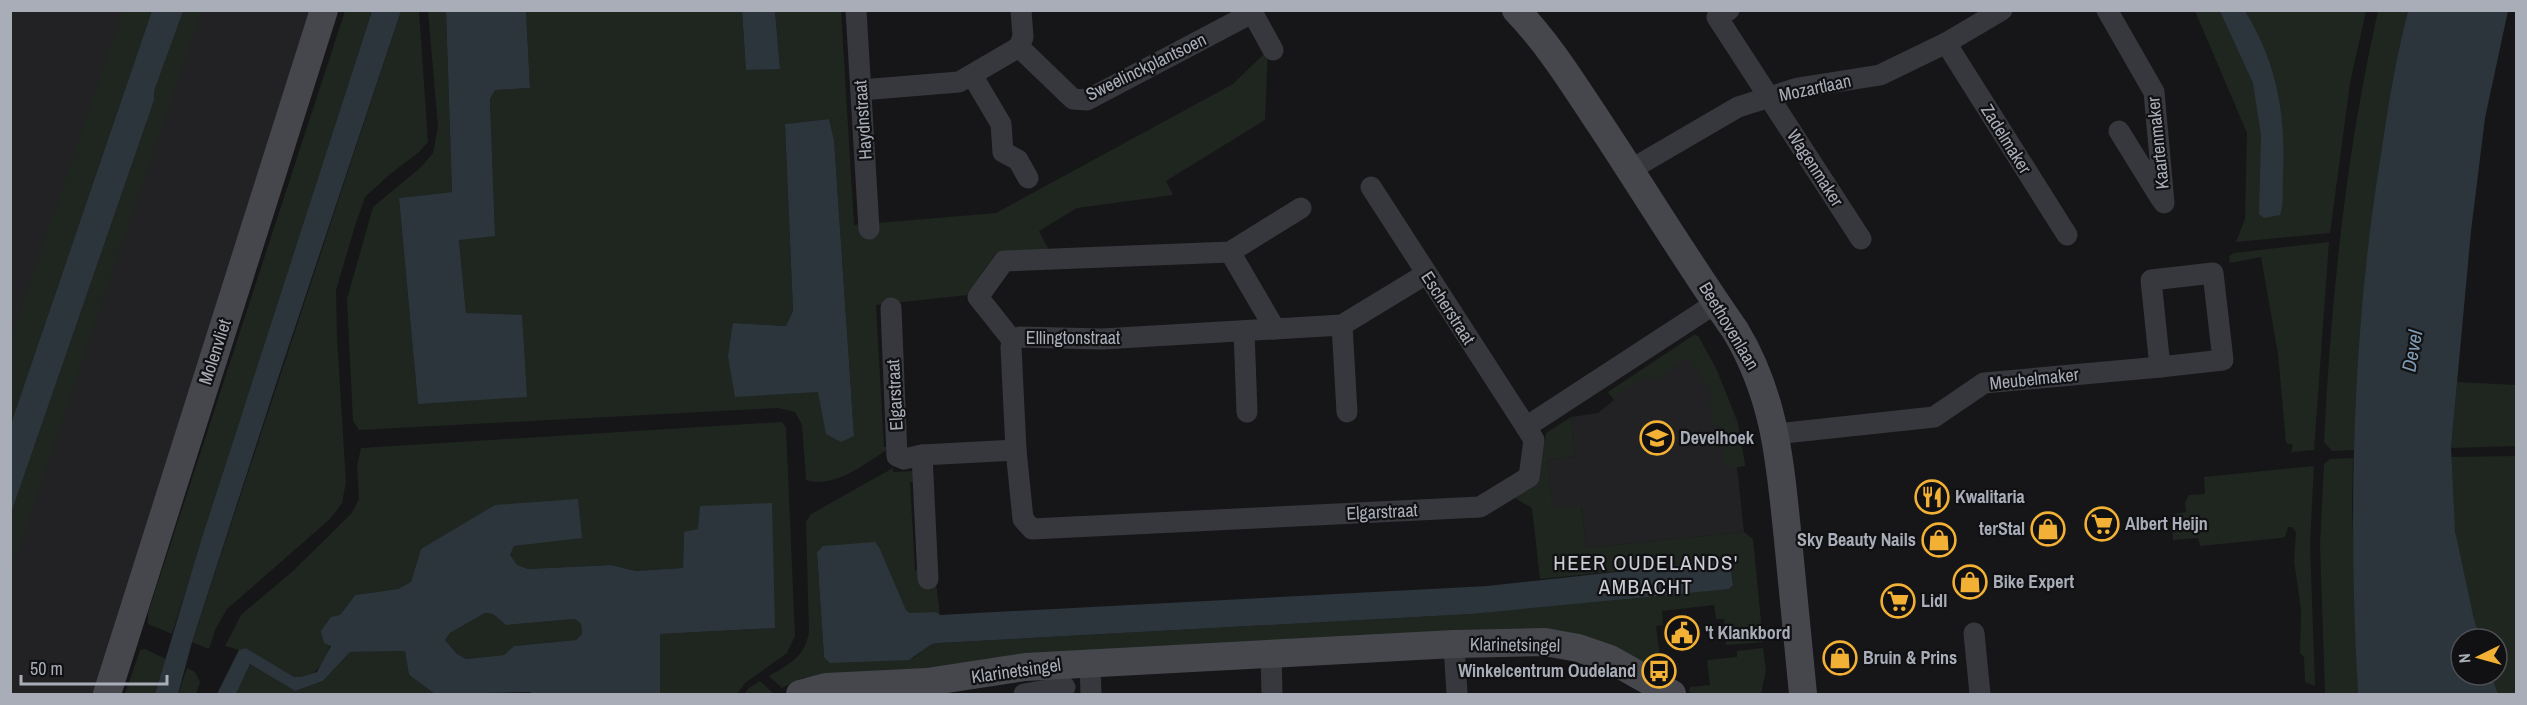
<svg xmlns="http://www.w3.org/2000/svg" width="2527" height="705" viewBox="0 0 2527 705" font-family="'Archivo Narrow',sans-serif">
<rect width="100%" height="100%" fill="#161618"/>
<g fill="#222225">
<path d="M 10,11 L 318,11 L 103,694 L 11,694 Z"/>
<path d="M 1694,335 L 1698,336 L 1716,368 L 1738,423 L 1745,466 L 1737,467 L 1744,532 L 1586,548 L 1581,505 L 1553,509 L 1547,460 L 1575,456 L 1571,417 L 1598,413 L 1614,400 L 1608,392 Z"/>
</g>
<g fill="#1e261f" fill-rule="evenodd">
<path d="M 123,11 L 152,11 L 11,424 L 11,338 Z"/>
<path d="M 183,11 L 201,11 L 11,571 L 11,513 L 154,100 L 154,91 Z"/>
<path d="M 345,11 L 372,11 L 172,634 L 148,624 L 148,613 Z"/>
<path d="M 401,11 L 419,11 L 428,142 L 419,152 L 389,175 L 365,197 L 355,226 L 336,290 L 337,338 L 346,482 L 342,503 L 330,519 L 227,609 L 215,630 L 209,649 L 192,642 Z"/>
<path d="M 428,11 L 446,11 L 452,192 L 399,198 L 418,404 L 466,313 L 459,239 L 495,235 L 490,99 L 495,90 L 530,88 L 526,11 L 742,11 L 746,70 L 780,68 L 775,11 L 841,11 L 854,225 L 996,213 L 1233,84 L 1268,50 L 1265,120 L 1166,181 L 1173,195 L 1077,208 L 1039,231 L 1050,252 L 996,253 L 967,295 L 876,305 L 884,447 L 891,447 C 869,461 834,490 806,480 L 802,425 L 795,412 L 778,408 L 359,430 L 353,421 L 347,299 L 373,207 L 420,168 L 433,153 L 438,127 ZM 829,119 L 834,140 L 854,436 L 818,392 L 733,323 L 786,326 L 793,311 L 785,124 Z"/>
<path d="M 2195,11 L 2366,11 L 2350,83 L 2330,233 L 2236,242 L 2245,219 L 2247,133 Z"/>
<path d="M 2378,11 L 2408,11 C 2397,53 2390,97 2383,141 C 2367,243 2358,346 2354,450 L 2332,451 L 2324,442 C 2331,297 2346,153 2378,11 Z"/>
<path d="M 2329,242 L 2314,450 L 2291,452 L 2293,445 L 2286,443 L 2278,354 L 2261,257 L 2230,263 L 2229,256 L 2234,253 Z"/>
<path d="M 1694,335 L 1698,336 C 1722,378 1739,418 1745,466 L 1725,468 L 1721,425 L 1712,426 L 1709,396 L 1713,393 L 1688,357 L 1654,381 L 1649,374 L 1613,398 L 1608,392 Z"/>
<path d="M 2457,382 L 2516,385 L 2516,446 L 2451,448 Z"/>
<path d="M 1571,417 L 1575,456 L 1547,460 L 1553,508 L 1581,505 L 1586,548 L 1744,532 L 1753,539 L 1763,642 L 1726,645 L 1724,619 L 1716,619 L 1714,605 L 1662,611 L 1663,625 L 1656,626 L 1661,663 L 1656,673 L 1616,651 L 964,669 L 803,678 L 782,688 L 769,676 C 789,664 805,657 809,632 L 806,522 L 811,514 L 893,468 L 893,472 L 916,471 L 917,482 L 910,482 L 915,570 L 921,570 L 936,583 L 940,615 L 910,613 L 906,610 L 880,549 L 819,549 L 817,552 L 824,657 L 913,658 L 932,644 L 939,643 L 1471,614 L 1731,587 L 1733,582 L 1730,563 L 1727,560 L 1540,579 L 1532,508 L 1513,497 L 1538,481 L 1546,433 Z"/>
<path d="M 782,422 L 786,428 L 795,636 L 787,653 L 745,683 L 737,694 L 660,694 L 660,634 L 775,628 L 698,530 L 684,533 L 683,568 L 636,571 L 611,565 L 528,569 L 516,565 L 510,555 L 514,546 L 528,544 L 421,549 L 411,582 L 398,589 L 355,595 C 350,601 345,608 341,614 C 329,637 330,680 294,677 L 246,648 L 239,650 L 225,646 L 241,615 L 293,571 L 351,514 L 359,499 L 357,466 L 361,448 Z"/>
<path d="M 2516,456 L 2516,694 L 2498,694 L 2491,675 L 2497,675 L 2497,639 L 2480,639 C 2462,580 2449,519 2451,457 Z"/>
<path d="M 2353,458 L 2352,504 L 2358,694 L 2325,694 L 2320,545 L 2324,464 L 2330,459 Z"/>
<path d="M 2314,466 L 2310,543 L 2315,686 L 2305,682 L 2304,657 L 2300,653 L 2301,609 L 2294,561 L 2296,532 L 2292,527 L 2288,527 L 2285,537 L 2281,538 L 2200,546 L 2198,538 L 2173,540 L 2171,515 L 2186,512 L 2185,502 L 2189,495 L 2205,494 L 2204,477 Z"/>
<path d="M 485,613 L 493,614 L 506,625 L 575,619 L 581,624 L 582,634 L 576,640 L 514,646 L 504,655 L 466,659 L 457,654 L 445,640 L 450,633 Z"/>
<path d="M 1763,648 L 1766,670 L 1761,694 L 1696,694 L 1689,692 L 1690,687 L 1710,685 L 1707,660 L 1737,657 L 1737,651 Z"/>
<path d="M 145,649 L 166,659 L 155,694 L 125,694 L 140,650 Z"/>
<path d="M 405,651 L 409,675 L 435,694 L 236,694 L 250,664 L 295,691 L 323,681 L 350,652 Z"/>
<path d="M 187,668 L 195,672 L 200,682 L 196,694 L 178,694 Z"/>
<path d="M 760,681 L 774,694 L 744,694 L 749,688 Z"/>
</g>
<g fill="#2c353c" fill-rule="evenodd">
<path d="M 152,11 L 183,11 L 154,91 L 154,100 L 11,513 L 11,424 Z"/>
<path d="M 372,11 L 401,11 L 278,378 L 192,642 L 178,694 L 155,694 L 201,541 Z"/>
<path d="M 446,11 L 526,11 L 530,88 L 495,90 L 490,99 L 495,236 L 459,240 L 466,313 L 522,315 L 527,397 L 418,404 L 399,198 L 452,192 Z"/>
<path d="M 742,11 L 775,11 L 780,69 L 746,70 Z"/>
<path d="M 2220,11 L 2245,11 C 2278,65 2286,116 2283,179 C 2282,191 2284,205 2280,215 L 2264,218 L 2259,214 L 2261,135 L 2253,83 Z"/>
<path d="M 2408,11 L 2508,11 L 2485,118 L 2471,231 L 2451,448 L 2455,531 L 2473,615 L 2480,639 L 2461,639 L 2461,675 L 2491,675 L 2498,694 L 2358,694 C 2348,514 2352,333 2381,154 C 2388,106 2396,57 2408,11 Z"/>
<path d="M 829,119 L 834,140 L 854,436 L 841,442 L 826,434 L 818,392 L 735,397 L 728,356 L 733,323 L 786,326 L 793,311 L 785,124 Z"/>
<path d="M 578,499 L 582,538 L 514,546 L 510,555 L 517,565 L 528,569 L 611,565 L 636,571 L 683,568 L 684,532 L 698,529 L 700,506 L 772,503 L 775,628 L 660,634 L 660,694 L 534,694 L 529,692 L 435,694 L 409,675 L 405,651 L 350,652 L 323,681 L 295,691 L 250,664 L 236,694 L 217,694 L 239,650 L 246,648 L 294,677 L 301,677 L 317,672 L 331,646 L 324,643 L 321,631 L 331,617 L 340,615 L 355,595 L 398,589 L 411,582 L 421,549 L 495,505 ZM 485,613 L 493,614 L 506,625 L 575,619 L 581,624 L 582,634 L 576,640 L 514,646 L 504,655 L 466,659 L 457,654 L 445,640 L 450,633 Z"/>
<path d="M 875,542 L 880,549 L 906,610 L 910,613 L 936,612 L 940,615 L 1487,586 L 1727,560 L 1730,563 L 1733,585 L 1729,589 L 1471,614 L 939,643 L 932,644 L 909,660 L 830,663 L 824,657 L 817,552 L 823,546 Z"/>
</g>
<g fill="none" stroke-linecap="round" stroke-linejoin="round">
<g stroke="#37383d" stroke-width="21">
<path d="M 856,10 L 869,229"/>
<path d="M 1251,10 L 1273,50"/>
<path d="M 1729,10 L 1717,17 L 1861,239"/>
<path d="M 2107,10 L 2154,92 L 2164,203"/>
<path d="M 1946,43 L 2067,235"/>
<path d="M 1019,47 L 1073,99 L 1087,100 L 1252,13"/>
<path d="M 972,75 L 1001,124 L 1003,152 L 1018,160 L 1028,178"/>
<path d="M 861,90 L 959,82 L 1019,47 L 1023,37 L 1021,10"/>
<path d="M 2119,131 L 2161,199"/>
<path d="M 1630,170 L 1738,107 L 1798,88 L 1880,75 L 1946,43 L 2002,10"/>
<path d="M 1371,187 L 1526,427"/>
<path d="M 1301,208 L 1230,252 L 1004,261 L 978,297 L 1013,341 L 1020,337 L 1102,339 L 1342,325 L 1426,274"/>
<path d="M 1230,252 L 1275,329"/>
<path d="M 2213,273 L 2223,360 L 2160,367 L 2151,280 Z"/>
<path d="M 891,308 L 897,456 L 904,459 L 922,455 L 1016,450"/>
<path d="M 1342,325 L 1347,412"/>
<path d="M 1244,331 L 1247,412"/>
<path d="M 1013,341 L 1011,347 L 1016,450 L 1023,519 L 1032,529 L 1480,507 L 1529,477 L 1534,440 L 1526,427 L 1716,303"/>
<path d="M 1776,434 L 1934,417 L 1984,383 L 2160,367"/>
<path d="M 922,455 L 928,579"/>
<path d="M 1974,633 L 1980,694"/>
<path d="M 1454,644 L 1457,694"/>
<path d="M 1271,654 L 1272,694"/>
<path d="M 1090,663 L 1091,694"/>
<path d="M 1024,694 L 1065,687"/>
</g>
<g stroke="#45474d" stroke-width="28">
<path d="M 1516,10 C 1549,44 1574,85 1600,124 C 1645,192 1688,263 1735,330 C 1776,398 1780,463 1788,540 C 1793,591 1798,643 1803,694"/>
<path d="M 107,694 L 324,10"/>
<path d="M 800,694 L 826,687 L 927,682 L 1025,667 L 1454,644 L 1545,642 L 1578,648 L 1610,659 L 1672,694"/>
</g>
</g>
<defs>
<symbol id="school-ring" viewBox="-11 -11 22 22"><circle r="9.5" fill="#111113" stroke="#f2b134" stroke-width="1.5"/><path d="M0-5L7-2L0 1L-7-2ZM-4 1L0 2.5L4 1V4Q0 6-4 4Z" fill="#f2b134"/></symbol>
<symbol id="restaurant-ring" viewBox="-11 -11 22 22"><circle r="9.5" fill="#111113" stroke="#f2b134" stroke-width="1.5"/><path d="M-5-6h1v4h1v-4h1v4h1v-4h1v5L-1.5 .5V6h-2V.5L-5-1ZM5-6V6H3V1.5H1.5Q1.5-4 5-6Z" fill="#f2b134"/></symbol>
<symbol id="supermarket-ring" viewBox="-11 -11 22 22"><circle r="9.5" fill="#111113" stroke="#f2b134" stroke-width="1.5"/><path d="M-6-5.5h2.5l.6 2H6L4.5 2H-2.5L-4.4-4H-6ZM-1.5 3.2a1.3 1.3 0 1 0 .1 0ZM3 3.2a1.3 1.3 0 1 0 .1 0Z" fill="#f2b134"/></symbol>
<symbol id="shop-ring" viewBox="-11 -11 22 22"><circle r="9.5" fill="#111113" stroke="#f2b134" stroke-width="1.5"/><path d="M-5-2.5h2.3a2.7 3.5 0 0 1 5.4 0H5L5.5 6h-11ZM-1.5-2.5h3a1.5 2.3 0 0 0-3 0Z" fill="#f2b134"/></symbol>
<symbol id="civic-ring" viewBox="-11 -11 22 22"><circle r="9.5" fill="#111113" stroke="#f2b134" stroke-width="1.5"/><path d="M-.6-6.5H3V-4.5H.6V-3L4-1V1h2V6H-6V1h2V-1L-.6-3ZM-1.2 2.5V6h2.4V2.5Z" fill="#f2b134"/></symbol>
<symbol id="bus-ring" viewBox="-11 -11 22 22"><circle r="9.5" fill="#111113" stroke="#f2b134" stroke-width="1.5"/><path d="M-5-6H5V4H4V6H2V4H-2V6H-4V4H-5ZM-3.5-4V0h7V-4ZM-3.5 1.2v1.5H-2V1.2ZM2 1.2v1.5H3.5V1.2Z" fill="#f2b134"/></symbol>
</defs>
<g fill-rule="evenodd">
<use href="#school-ring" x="1638" y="419" width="38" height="38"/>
<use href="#restaurant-ring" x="1913" y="478" width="38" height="38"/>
<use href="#supermarket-ring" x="2083" y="505" width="38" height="38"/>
<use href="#shop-ring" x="2029" y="510" width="38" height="38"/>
<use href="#shop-ring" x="1920" y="521" width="38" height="38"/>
<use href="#shop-ring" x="1951" y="563" width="38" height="38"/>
<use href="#supermarket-ring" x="1879" y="582" width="38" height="38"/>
<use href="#civic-ring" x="1663" y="614" width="38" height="38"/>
<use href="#shop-ring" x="1821" y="639" width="38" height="38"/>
<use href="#bus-ring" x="1640" y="652" width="38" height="38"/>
</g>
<g text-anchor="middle" stroke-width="4.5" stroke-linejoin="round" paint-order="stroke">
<g font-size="18" fill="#a8adb8" stroke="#111113">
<text transform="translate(1146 67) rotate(-26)" y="6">Sweelinckplantsoen</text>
<text transform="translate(1815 88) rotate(-12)" y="6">Mozartlaan</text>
<text transform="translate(863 120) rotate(-94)" y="6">Haydnstraat</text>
<text transform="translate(2006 139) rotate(58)" y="6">Zadelmaker</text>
<text transform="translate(2158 143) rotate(-96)" y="6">Kaartenmaker</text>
<text transform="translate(1815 168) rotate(57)" y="6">Wagenmaker</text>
<text transform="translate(1448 308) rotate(57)" y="6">Escherstraat</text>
<text transform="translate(1729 326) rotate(59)" y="6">Beethovenlaan</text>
<text x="1073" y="344">Ellingtonstraat</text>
<text transform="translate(215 352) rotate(-72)" y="6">Molenvliet</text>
<text transform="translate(2034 379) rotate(-6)" y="6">Meubelmaker</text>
<text transform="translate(895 395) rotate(-93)" y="6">Elgarstraat</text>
<text transform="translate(1382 512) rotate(-3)" y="6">Elgarstraat</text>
<text transform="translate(1515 645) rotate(1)" y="6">Klarinetsingel</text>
<text transform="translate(1016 671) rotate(-8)" y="6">Klarinetsingel</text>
</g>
<g font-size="18" font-weight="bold" fill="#a8adb8" stroke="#111113" text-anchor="start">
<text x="1680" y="444">Develhoek</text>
<text x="1955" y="503">Kwalitaria</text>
<text x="2125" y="530">Albert Heijn</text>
<text x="2025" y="535" text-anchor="end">terStal</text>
<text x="1916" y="546" text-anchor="end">Sky Beauty Nails</text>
<text x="1993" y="588">Bike Expert</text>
<text x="1921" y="607">Lidl</text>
<text x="1705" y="639">'t Klankbord</text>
<text x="1863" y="664">Bruin &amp; Prins</text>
<text x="1636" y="677" text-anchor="end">Winkelcentrum Oudeland</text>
</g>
<g font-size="20" font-style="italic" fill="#7f9bb3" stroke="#111113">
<text transform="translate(2412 351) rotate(-80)" y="7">Devel</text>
</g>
<g font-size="21" letter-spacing="1.5" fill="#c9ccd4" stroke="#111113">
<text x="1646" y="570">HEER OUDELANDS'<tspan x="1646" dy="24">AMBACHT</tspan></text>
</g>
</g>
<rect width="2527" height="705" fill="none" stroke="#a8adb8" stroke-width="24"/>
<g transform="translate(2479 657) rotate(265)"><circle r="28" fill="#111113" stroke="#4d4f55" stroke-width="1.5"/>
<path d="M0-4.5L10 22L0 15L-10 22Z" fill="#f2b134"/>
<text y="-9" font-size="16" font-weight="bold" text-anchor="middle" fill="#a8adb8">N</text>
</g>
<path d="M21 675v9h146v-9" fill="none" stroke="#a8adb8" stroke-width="3"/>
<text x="30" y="675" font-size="18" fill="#a8adb8" stroke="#111113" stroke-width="4.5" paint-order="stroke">50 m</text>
</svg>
